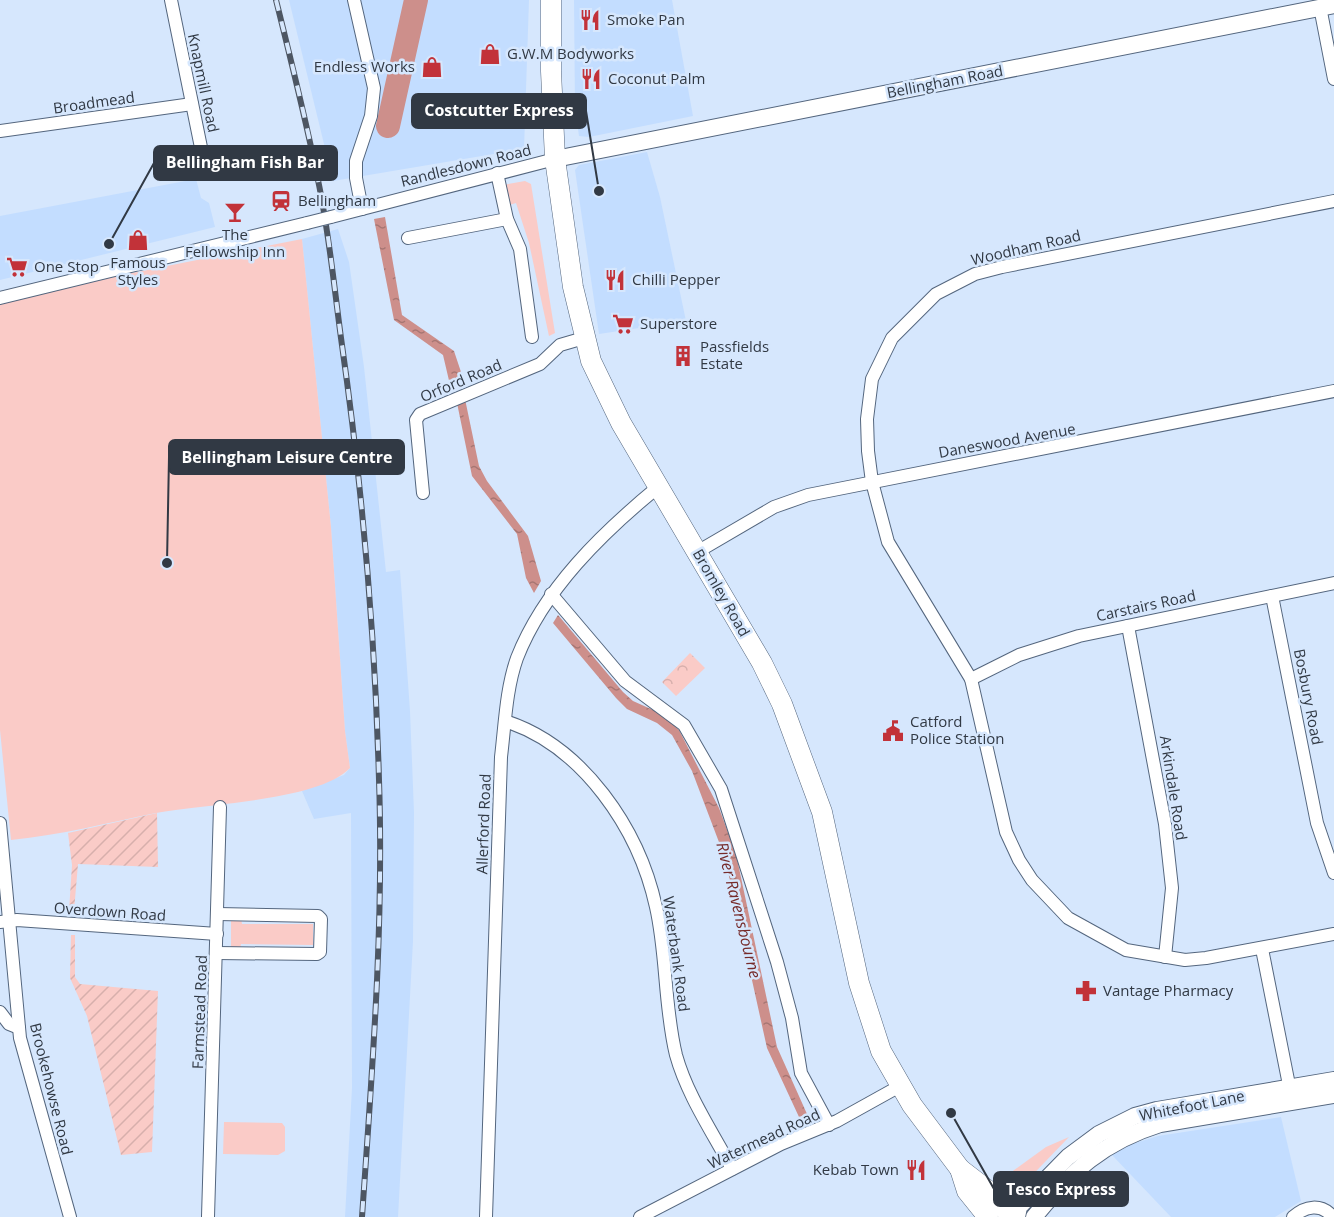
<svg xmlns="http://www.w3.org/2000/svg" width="1334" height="1217" viewBox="0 0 1334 1217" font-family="'Open Sans',sans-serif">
<defs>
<pattern id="park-crowns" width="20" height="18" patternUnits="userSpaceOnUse" patternTransform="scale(1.5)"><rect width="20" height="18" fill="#facbc7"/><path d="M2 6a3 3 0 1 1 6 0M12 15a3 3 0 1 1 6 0" fill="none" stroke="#d7afac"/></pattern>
<pattern id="garden-furrows" width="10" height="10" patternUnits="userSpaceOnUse" patternTransform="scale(1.5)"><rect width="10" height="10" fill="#facbc7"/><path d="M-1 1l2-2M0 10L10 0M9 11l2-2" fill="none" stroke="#d7afac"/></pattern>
<pattern id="water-ripples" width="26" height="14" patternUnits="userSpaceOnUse" patternTransform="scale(1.5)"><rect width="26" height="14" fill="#cd8f8b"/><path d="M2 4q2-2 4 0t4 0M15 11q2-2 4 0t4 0" fill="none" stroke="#a77673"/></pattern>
</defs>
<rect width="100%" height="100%" fill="#d6e7fd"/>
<g fill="#c3ddff">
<path d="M 289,0 L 529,0 L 524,149 L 333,181 Z"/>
<path d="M 574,0 L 672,0 L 693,116 L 589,137 L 579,136 L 575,108 Z"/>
<path d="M 647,152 L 660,197 L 686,321 L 599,334 L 575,170 L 579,165 Z"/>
<path d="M 196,179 L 201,198 L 209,203 L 215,227 L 0,280 L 0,216 Z"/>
<path d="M 338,229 L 349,262 L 364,367 L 386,572 L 400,570 L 410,711 L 414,812 L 413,941 L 398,1217 L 345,1217 L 352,1088 L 351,813 L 314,819 L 302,791 L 344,775 L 350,768 L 345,731 L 331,527 L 302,239 Z"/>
<path d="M 1281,1117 L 1301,1201 L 1275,1217 L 1171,1217 L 1112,1155 L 1132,1144 L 1158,1136 Z"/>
</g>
<g fill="#facbc7">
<path d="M 525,181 L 531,184 L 555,333 L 549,336 L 529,243 L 516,203 L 506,206 L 503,185 Z"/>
<path d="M 302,239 L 331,527 L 345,731 L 350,768 C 319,801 202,804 156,813 C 107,823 61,835 11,840 L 0,730 L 0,304 L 127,274 Z"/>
<path d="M 231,918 L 241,918 L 242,924 L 313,924 L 313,945 L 241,944 L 240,949 L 231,949 Z"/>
<path d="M 224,1122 L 282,1123 L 285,1127 L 285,1151 L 278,1155 L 223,1154 Z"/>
<path d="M 1069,1137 L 1017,1191 L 1013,1193 L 1005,1190 L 999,1181 L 1046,1147 Z"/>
</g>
<path fill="url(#park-crowns)" d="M 690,653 L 705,668 L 676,696 L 662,682 Z"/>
<g fill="url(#garden-furrows)">
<path d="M 157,813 L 158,867 L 78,864 L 74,911 L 69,911 L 72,865 L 68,833 Z"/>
<path d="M 71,935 L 75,935 L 75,977 L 80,984 L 158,991 L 152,1152 L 121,1155 L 87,1016 L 70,978 Z"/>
</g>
<g fill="url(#water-ripples)">
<path d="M 385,217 L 402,315 L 454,351 L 465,384 L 451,389 L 443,355 L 394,320 L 374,219 Z"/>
<path d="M 465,399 L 479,466 L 487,481 L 528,536 L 541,581 L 534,593 L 526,578 L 517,534 L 472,476 L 457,403 Z"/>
<path d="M 558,615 L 623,692 L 633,701 L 662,714 L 679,730 L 719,808 L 736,854 L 777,1047 L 807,1114 L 799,1117 L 767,1048 L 725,858 L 692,771 L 672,735 L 657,723 L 627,709 L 616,698 L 553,623 Z"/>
</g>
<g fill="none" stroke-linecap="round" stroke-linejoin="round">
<path stroke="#cd8f8b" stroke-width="24" d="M 388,126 L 416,0"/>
<defs>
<g id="minor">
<path d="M 171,0 L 206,172"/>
<path d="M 354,0 L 374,88 L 371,116 L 356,161 L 356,178 L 362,209"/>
<path d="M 1320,7 L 1334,79"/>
<path d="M 0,131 L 192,104"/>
<path d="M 497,173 L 507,219 L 520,249 L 532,337"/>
<path d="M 1334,201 L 1002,267 L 975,274 L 936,294 L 892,338 L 872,379 L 867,419 L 868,451 L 872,482 L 888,542 L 971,679 L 1006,832 L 1019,860 L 1032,880 L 1068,918 L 1126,950 L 1185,960 L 1206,958 L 1334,934"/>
<path d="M 331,217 L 555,159"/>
<path d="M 408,238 L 507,219"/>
<path d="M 0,298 L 307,223"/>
<path d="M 423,493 L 416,420 L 420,414 L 540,364 L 560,345 L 584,338"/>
<path d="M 697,552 L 774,507 L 808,495 L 1334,391"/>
<path d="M 551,594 L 625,681 L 684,725 L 721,789 L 777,962 L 792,1018 L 801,1073 L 829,1125"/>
<path d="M 1272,596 L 1317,823 L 1334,873"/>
<path d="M 1128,626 L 1165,824 L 1172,888 L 1165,957"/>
<path d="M 971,679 L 1019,655 L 1079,636 L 1334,583"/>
<path d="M 505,721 C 583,746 639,829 656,907 C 667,955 664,1006 676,1055 C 687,1095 713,1133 732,1169"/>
<path d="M 0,823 L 20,1038 L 70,1217"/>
<path d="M 0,922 L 17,920 L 217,934"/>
<path d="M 1262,949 L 1291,1095"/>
<path d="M 217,953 L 317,954 L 320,952 L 321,919 L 318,916 L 218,914"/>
<path d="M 0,1012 L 9,1024 L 19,1028"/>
<path d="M 208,1217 L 220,807"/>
<path d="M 486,1217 L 501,757 C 505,724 506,689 517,658 C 544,589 602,533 658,487"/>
<path d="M 640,1217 L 781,1144 L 837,1121 L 900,1086"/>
<path d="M 1293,1217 C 1305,1206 1321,1203 1333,1217"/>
</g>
<g id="tertiary">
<path d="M 555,159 L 1334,5"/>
<path d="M 1017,1217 L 1019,1207 L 1068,1157 L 1099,1134 L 1135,1116 L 1157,1110 L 1334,1080"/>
<path d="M 1034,1217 C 1072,1171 1102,1142 1160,1124 L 1334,1095"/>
</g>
<g id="primary">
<path d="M 551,0 L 551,71 L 555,159 L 573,287 L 591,361 L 621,423 L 762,663 L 782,704 L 822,812 L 859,983 L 881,1051 L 912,1105 L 960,1169 L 986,1189 L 1012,1217"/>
<path d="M 960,1169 L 967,1191 L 988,1217"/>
</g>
</defs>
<use href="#minor" stroke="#54667e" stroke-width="14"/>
<use href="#tertiary" stroke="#54667e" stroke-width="18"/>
<use href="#primary" stroke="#54667e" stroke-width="21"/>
<use href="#minor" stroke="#fff" stroke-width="12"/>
<use href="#tertiary" stroke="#fff" stroke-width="16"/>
<use href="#primary" stroke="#fff" stroke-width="20"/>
<defs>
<path id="rail" d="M 276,0 C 291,60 306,120 318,180 C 329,232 334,286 341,338 C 362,485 375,632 379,780 C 384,926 372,1072 362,1217"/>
</defs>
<use href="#rail" stroke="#4d5663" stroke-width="6"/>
<use href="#rail" stroke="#d6e7fd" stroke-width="4" stroke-dasharray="11" stroke-linecap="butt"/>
<defs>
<path id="minor-bridge" d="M 307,223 L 331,217"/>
</defs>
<use href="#minor-bridge" stroke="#54667e" stroke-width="14" stroke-linecap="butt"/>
<use href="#minor-bridge" stroke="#fff" stroke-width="12"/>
</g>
<defs>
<symbol id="restaurant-bare" viewBox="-9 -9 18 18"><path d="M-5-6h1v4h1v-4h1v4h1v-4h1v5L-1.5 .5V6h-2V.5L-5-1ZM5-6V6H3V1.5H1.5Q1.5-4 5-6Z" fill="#c23239" stroke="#d6e7fd" stroke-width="2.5" paint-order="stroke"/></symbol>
<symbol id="shop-bare" viewBox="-9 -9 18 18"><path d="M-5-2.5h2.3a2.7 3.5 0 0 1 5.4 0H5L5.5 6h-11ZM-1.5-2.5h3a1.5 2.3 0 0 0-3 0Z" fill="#c23239" stroke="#d6e7fd" stroke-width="2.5" paint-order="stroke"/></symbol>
<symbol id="station-bare" viewBox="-9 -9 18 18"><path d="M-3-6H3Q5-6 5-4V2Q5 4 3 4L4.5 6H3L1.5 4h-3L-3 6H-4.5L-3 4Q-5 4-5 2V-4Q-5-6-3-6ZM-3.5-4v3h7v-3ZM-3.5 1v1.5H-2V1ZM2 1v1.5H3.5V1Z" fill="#c23239" stroke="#d6e7fd" stroke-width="2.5" paint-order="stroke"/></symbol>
<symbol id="bar-bare" viewBox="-9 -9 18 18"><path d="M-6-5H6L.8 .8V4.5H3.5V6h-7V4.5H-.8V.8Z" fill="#c23239" stroke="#d6e7fd" stroke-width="2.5" paint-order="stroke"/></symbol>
<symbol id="supermarket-bare" viewBox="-9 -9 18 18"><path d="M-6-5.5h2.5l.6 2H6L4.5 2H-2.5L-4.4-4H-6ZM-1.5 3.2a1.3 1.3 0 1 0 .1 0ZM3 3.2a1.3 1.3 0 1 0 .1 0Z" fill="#c23239" stroke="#d6e7fd" stroke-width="2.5" paint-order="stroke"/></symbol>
<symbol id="building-bare" viewBox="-9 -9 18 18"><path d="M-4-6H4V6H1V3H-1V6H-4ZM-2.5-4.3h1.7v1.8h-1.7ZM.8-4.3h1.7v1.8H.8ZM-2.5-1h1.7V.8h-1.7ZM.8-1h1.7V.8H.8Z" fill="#c23239" stroke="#d6e7fd" stroke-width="2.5" paint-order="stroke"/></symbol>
<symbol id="civic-bare" viewBox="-9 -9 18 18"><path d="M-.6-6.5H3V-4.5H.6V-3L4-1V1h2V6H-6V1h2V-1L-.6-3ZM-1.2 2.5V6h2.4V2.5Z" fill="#c23239" stroke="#d6e7fd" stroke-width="2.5" paint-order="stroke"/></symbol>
<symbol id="pharmacy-bare" viewBox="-9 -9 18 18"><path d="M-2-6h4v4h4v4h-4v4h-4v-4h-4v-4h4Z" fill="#c23239" stroke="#d6e7fd" stroke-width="2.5" paint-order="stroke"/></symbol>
</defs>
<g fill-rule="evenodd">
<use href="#restaurant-bare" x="575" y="5" width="30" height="30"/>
<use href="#shop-bare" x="475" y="39" width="30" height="30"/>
<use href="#shop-bare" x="417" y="52" width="30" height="30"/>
<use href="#restaurant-bare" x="576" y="64" width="30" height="30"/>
<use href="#station-bare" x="266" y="186" width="30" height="30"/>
<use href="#bar-bare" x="220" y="197" width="30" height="30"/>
<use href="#shop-bare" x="123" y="225" width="30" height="30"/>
<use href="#supermarket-bare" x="2" y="252" width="30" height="30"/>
<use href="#restaurant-bare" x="600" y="265" width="30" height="30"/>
<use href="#supermarket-bare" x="608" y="309" width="30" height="30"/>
<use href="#building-bare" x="668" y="341" width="30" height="30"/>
<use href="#civic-bare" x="878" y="716" width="30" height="30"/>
<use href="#pharmacy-bare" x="1071" y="976" width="30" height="30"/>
<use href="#restaurant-bare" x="901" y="1155" width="30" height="30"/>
</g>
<g text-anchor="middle" stroke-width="5" stroke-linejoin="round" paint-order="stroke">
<g font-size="15" fill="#313944" stroke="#d6e7fd" text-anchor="start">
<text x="607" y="25">Smoke Pan</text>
<text x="507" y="59">G.W.M Bodyworks</text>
<text x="415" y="72" text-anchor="end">Endless Works</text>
<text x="608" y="84">Coconut Palm</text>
<text x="298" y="206">Bellingham</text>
<text x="235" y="240" text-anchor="middle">The<tspan x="235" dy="17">Fellowship Inn</tspan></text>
<text x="138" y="268" text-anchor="middle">Famous<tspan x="138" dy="17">Styles</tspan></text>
<text x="34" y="272">One Stop</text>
<text x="632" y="285">Chilli Pepper</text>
<text x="640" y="329">Superstore</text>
<text x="700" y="352">Passfields<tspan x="700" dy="17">Estate</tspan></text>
<text x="910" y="727">Catford<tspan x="910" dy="17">Police Station</tspan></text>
<text x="1103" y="996">Vantage Pharmacy</text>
<text x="899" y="1175" text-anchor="end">Kebab Town</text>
</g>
<g font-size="15" fill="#313944" stroke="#d6e7fd">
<text transform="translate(945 82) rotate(-11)" y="5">Bellingham Road</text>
<text transform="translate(203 83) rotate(78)" y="5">Knapmill Road</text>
<text transform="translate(94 103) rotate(-8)" y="5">Broadmead</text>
<text transform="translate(466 166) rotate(-14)" y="5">Randlesdown Road</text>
<text transform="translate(1026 248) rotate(-13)" y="5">Woodham Road</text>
<text transform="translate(461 381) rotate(-23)" y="5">Orford Road</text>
<text transform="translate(1007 441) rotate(-10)" y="5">Daneswood Avenue</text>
<text transform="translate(721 593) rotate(60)" y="5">Bromley Road</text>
<text transform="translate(1146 606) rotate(-12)" y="5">Carstairs Road</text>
<text transform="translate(1308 697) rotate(79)" y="5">Bosbury Road</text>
<text transform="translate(1173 788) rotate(81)" y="5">Arkindale Road</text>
<text transform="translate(484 824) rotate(-88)" y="5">Allerford Road</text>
<text transform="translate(110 912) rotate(4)" y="5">Overdown Road</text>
<text transform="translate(676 954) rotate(82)" y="5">Waterbank Road</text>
<text transform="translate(200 1012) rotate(-88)" y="5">Farmstead Road</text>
<text transform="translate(51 1089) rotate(76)" y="5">Brookehowse Road</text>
<text transform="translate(1192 1106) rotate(-11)" y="5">Whitefoot Lane</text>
<text transform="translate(764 1139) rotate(-25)" y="5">Watermead Road</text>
</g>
<g font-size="16" font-style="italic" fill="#762b2b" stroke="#d6e7fd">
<text transform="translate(739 910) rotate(76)" y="6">River Ravensbourne</text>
</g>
</g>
<path fill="none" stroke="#313944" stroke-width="2" d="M599 191L586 111M109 244L154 163M167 563L169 457M951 1113L994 1189"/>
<g fill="#313944" stroke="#d6e7fd" stroke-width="2">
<circle cx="599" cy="191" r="6"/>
<circle cx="109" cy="244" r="6"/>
<circle cx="167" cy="563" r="6"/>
<circle cx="951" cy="1113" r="6"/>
</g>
<g fill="#313944" stroke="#313944" stroke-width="2">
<rect x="412" y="94" width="174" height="34" rx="6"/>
<rect x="154" y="146" width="183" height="34" rx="6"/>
<rect x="169" y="440" width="235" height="34" rx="6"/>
<rect x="994" y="1172" width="134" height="34" rx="6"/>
</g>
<g font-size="16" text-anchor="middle" font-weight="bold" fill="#fff">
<text x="499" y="116">Costcutter Express</text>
<text x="245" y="168">Bellingham Fish Bar</text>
<text x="287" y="463">Bellingham Leisure Centre</text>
<text x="1061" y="1195">Tesco Express</text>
</g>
</svg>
